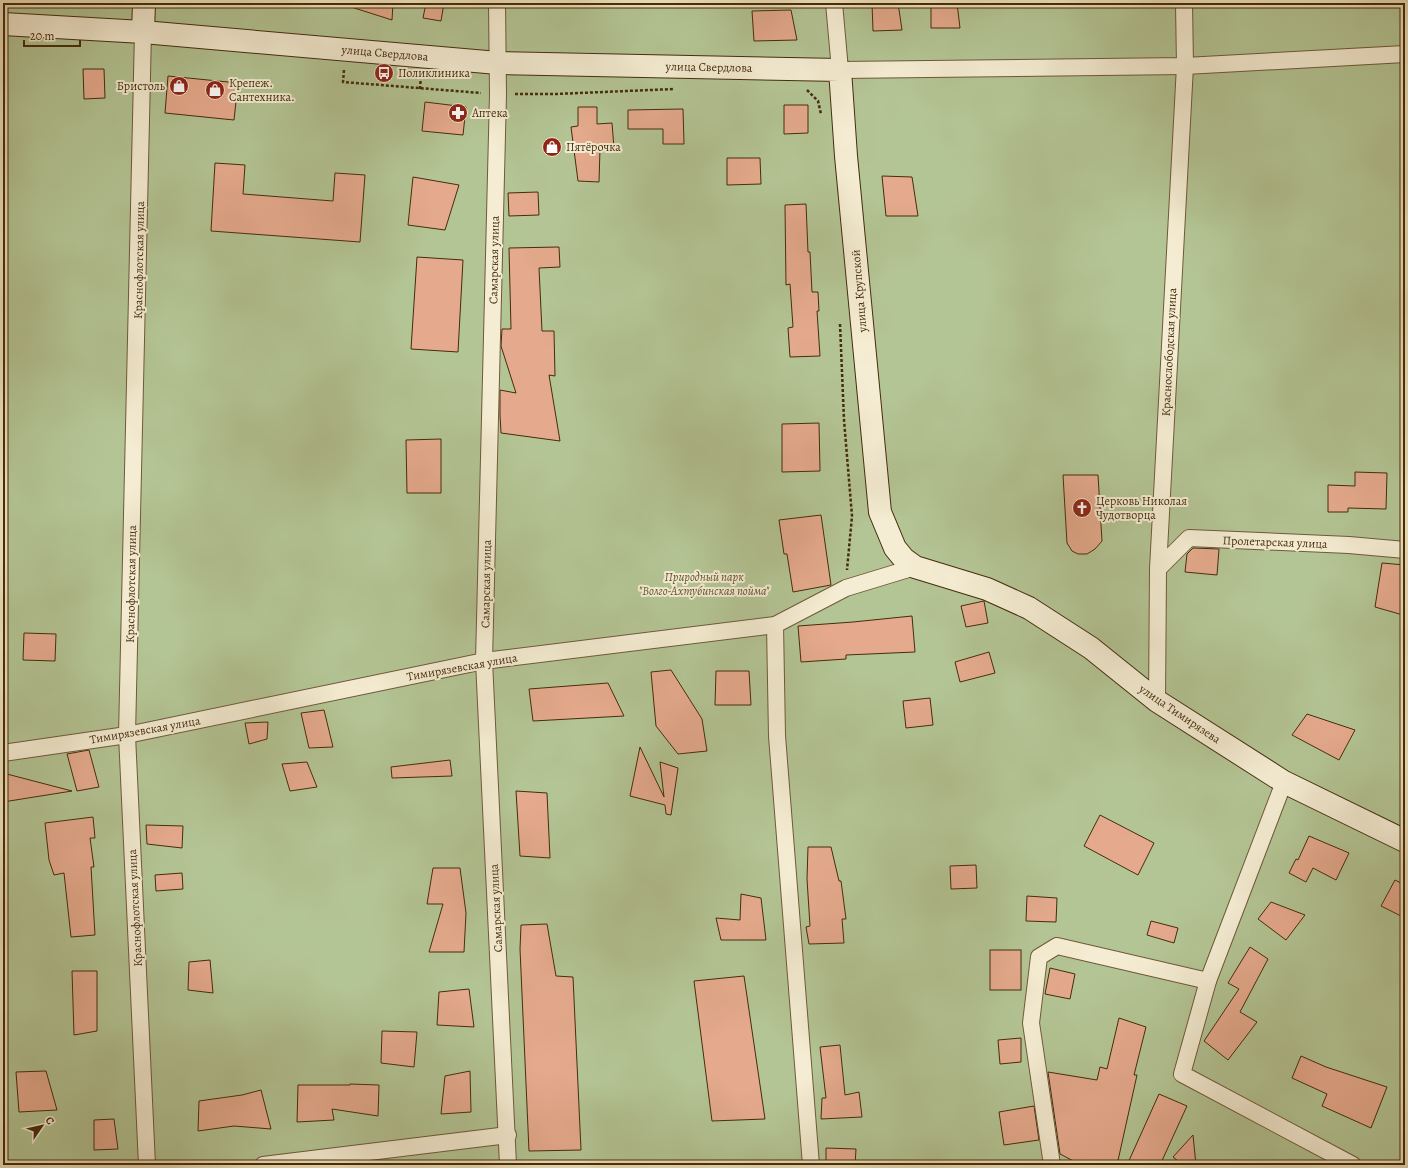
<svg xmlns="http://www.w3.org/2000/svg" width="1408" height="1168" viewBox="0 0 1408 1168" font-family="Alegreya,serif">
<rect width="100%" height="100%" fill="#f0e3bc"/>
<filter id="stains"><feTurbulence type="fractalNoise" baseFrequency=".005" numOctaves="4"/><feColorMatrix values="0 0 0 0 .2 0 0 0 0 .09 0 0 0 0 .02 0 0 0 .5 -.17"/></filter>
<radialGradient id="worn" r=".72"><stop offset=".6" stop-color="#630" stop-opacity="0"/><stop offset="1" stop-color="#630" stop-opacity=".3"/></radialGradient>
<rect fill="#b4c595" stroke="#7c7851" x="3" y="3" width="1402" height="1162"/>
<g fill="#e5aa8d" stroke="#442c0d">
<path d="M 348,3 L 393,3 L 392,20 L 348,6 Z"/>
<path d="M 426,3 L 444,3 L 441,21 L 423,18 Z"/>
<path d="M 872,3 L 898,3 L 902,30 L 873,31 Z"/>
<path d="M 931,3 L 957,3 L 960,28 L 931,28 Z"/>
<path d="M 791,10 L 797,40 L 754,41 L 752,11 Z"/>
<path d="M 83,69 L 104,69 L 105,98 L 84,99 Z"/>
<path d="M 168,76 L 238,83 L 234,120 L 165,113 Z"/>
<path d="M 425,102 L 466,107 L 463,135 L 422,131 Z"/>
<path d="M 784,105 L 808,105 L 808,133 L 784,134 Z"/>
<path d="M 578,107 L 597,107 L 597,124 L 612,123 L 614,148 L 600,149 L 599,182 L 578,181 L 571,127 L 578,126 Z"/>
<path d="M 683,109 L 684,144 L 663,144 L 663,129 L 628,129 L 628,110 Z"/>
<path d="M 727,158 L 760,158 L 761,184 L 727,185 Z"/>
<path d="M 215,163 L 245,165 L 243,194 L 333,201 L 335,173 L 365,175 L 360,242 L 211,231 Z"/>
<path d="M 882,176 L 912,177 L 918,216 L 886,216 Z"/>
<path d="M 413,177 L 459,185 L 445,230 L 408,225 Z"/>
<path d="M 538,192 L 539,215 L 509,216 L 508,193 Z"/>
<path d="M 806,204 L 808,252 L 810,252 L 812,292 L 818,292 L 819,311 L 817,311 L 820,356 L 790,357 L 788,328 L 793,327 L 790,284 L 786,285 L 785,205 Z"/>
<path d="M 559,247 L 560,267 L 539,268 L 542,331 L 554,331 L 555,376 L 549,375 L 560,441 L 501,433 L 500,415 L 500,390 L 516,393 L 501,346 L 502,329 L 511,329 L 509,248 Z"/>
<path d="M 417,257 L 463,260 L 458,352 L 411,349 Z"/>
<path d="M 819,423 L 820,471 L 782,472 L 782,424 Z"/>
<path d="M 441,439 L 441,493 L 407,493 L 406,440 Z"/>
<path d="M 1355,472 L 1387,473 L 1386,509 L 1348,508 L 1348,512 L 1328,512 L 1328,485 L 1355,486 Z"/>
<path d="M 1063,475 L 1098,475 L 1102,541 L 1095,549 L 1087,554 L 1078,554 L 1072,551 L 1067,543 Z"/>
<path d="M 821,515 L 831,585 L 793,592 L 787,554 L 784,554 L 779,520 Z"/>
<path d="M 1193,548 L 1219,549 L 1217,575 L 1185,572 L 1187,554 Z"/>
<path d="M 1382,563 L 1405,565 L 1405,606 L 1403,615 L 1375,607 Z"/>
<path d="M 984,601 L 988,623 L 966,627 L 961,606 Z"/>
<path d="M 912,616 L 915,652 L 846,655 L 846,659 L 801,662 L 798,626 L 853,622 Z"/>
<path d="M 24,633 L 56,634 L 55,661 L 23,660 Z"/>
<path d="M 989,652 L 995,673 L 960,682 L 955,662 Z"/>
<path d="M 671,670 L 702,719 L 707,751 L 678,754 L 656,726 L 651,672 Z"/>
<path d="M 716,671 L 749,671 L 751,705 L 715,705 Z"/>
<path d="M 608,683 L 624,716 L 533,721 L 529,689 Z"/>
<path d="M 930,698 L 933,725 L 906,728 L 903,701 Z"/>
<path d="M 324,710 L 333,747 L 309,748 L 301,713 Z"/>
<path d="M 1307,714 L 1355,730 L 1339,760 L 1292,735 Z"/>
<path d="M 268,722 L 267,739 L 249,744 L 245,723 Z"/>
<path d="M 640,747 L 664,797 L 660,762 L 678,768 L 671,815 L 666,814 L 665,805 L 630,796 Z"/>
<path d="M 89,750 L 99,787 L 77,791 L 67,754 Z"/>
<path d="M 450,760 L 452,776 L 392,778 L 391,767 Z"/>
<path d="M 307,762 L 317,787 L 290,791 L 282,764 Z"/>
<path d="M 3,773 L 72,791 L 3,802 Z"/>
<path d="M 516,791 L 547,793 L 550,858 L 520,856 Z"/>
<path d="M 1100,815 L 1154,843 L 1138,875 L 1084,846 Z"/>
<path d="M 93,817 L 95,838 L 90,838 L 94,867 L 91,867 L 95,935 L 71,937 L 64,873 L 54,875 L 49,860 L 45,823 Z"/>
<path d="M 146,825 L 183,826 L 182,848 L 147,844 Z"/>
<path d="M 1309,836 L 1349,853 L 1336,880 L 1313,868 L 1306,882 L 1289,873 L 1296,859 L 1298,860 Z"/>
<path d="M 808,847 L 831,847 L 839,881 L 841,881 L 846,919 L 842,919 L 844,943 L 809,944 L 806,927 L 810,926 L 807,879 Z"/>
<path d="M 976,865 L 977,888 L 951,889 L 950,866 Z"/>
<path d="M 433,868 L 460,868 L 466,913 L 464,952 L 429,952 L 443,904 L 427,904 Z"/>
<path d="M 182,873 L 183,889 L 156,891 L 155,875 Z"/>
<path d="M 1395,880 L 1405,885 L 1405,918 L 1381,906 Z"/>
<path d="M 741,894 L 761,898 L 766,940 L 721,940 L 716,918 L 740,920 Z"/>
<path d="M 1027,896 L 1057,898 L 1056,922 L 1026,921 Z"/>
<path d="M 1271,902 L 1305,915 L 1286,940 L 1258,919 Z"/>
<path d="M 1151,921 L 1178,928 L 1174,943 L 1147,935 Z"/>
<path d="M 547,924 L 556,976 L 573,977 L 581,1150 L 529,1151 L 520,949 L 521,925 Z"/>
<path d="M 1250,947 L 1268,959 L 1240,1012 L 1257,1022 L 1228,1060 L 1204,1041 L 1239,989 L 1228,983 Z"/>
<rect x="990" y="950" width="31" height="40"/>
<path d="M 210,960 L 213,993 L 188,990 L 189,962 Z"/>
<path d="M 1050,968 L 1075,974 L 1070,999 L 1045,994 Z"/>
<path d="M 72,971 L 97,971 L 97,1031 L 74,1035 Z"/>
<path d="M 744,976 L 765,1119 L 712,1121 L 694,981 Z"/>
<path d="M 469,989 L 474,1027 L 437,1025 L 439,992 Z"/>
<path d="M 1119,1018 L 1146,1027 L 1134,1075 L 1137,1075 L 1117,1165 L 1081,1165 L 1060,1154 L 1048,1072 L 1097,1080 L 1100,1067 L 1107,1069 Z"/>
<path d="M 382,1031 L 417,1032 L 414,1067 L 381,1063 Z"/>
<path d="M 1021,1038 L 1021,1062 L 1000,1064 L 998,1040 Z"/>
<path d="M 840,1045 L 845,1095 L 859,1092 L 862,1117 L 821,1119 L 822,1098 L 826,1098 L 820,1047 Z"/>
<path d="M 1301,1056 L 1326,1067 L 1387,1087 L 1371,1128 L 1322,1106 L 1327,1094 L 1292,1078 Z"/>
<path d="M 46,1071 L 57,1110 L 19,1112 L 16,1072 Z"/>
<path d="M 470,1071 L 471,1112 L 441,1114 L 445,1076 Z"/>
<path d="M 350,1084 L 379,1085 L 378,1116 L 332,1109 L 334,1120 L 297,1122 L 298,1085 L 350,1085 Z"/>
<path d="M 261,1090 L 271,1129 L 234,1126 L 198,1131 L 199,1101 L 242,1095 Z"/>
<path d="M 1159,1094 L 1187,1106 L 1160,1165 L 1127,1165 Z"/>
<path d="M 1034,1106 L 1039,1140 L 1004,1145 L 999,1112 Z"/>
<path d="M 114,1119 L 118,1149 L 94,1150 L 94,1120 Z"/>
<path d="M 1193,1135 L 1196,1165 L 1183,1165 L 1173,1157 Z"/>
<path d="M 826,1148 L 856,1149 L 855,1165 L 826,1165 Z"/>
</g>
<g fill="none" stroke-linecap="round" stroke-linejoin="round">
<defs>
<g id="street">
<path d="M 497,3 L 498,94 L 484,661 L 508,1165"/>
<path d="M 834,3 L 840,70 L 1185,66 L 1405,54"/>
<path d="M 143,32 L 127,735 L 147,1165"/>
<path d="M 1158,569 L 1189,538 L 1349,545 L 1405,550"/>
<path d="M 775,625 L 777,736 L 811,1165"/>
<path d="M 1157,701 L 1158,569 L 1185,66 L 1184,3"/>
<path d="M 3,753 L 127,735 L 484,661 L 775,625 L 846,588 L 915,567"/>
<path d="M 1284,782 L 1208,981 L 1182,1074 L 1353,1165"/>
<path d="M 263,1165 L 508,1135"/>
<path d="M 1052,1165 L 1031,1023 L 1039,957 L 1057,946 L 1208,981"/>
</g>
<g id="secondary">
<path d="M 3,24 L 143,32 L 498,63 L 840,70 L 846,156 L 880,512 L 895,548 L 904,559 L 915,567 L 987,589 L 1029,608 L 1091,648 L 1157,701 L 1284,782 L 1405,841"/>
<path d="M 143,32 L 144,3"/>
</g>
</defs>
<use href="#street" stroke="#6f5a39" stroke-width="18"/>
<use href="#secondary" stroke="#442c0d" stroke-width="24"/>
<g stroke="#442c0d" stroke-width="2.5" stroke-dasharray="3 2" stroke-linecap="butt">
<path d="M 344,70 L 343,82 L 481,93"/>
<path d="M 420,89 L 421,75"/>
<path d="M 807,90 L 818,101 L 821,114"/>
<path d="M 515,94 L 556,94 L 674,89"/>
<path d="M 840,324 L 844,420 L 852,516 L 847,570"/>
</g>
<use href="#street" stroke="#f5edd3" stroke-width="16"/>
<use href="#secondary" stroke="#f5edd3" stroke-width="22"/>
</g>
<defs>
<symbol id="bus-disc" viewBox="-11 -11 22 22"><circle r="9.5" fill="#8f2418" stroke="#f5edd3"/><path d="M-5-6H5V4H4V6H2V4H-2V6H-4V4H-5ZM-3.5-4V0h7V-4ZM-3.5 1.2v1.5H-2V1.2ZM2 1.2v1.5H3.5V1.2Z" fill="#fff"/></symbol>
<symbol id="shop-disc" viewBox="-11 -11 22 22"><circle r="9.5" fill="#8f2418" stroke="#f5edd3"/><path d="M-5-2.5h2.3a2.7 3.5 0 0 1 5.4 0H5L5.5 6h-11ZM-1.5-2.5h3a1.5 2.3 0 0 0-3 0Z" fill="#fff"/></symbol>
<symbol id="pharmacy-disc" viewBox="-11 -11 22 22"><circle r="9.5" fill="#8f2418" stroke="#f5edd3"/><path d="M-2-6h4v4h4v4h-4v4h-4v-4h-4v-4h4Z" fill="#fff"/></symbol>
<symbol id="church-disc" viewBox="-11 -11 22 22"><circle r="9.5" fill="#8f2418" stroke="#f5edd3"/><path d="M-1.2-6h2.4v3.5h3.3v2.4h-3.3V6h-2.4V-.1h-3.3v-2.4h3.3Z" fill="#fff"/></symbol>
</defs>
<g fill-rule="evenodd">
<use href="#bus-disc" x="373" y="62" width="22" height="22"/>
<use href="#shop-disc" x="168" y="75" width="22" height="22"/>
<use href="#shop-disc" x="204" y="79" width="22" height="22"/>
<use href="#pharmacy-disc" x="447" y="102" width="22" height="22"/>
<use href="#shop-disc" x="541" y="136" width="22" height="22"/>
<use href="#church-disc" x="1071" y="497" width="22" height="22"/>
</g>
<g text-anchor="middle" stroke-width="4" stroke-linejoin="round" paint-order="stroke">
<g font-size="12" fill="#442c0d" stroke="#f5edd3">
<text transform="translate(385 53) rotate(5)" y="4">улица Свердлова</text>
<text transform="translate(709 67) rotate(1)" y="4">улица Свердлова</text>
<text transform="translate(139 260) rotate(-89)" y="4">Краснофлотская улица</text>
<text transform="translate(494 260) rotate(-89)" y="4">Самарская улица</text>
<text transform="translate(859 291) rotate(-95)" y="4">улица Крупской</text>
<text transform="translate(1169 352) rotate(-87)" y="4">Краснослободская улица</text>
<text transform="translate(1275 542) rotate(2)" y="4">Пролетарская улица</text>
<text transform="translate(131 584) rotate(-89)" y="4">Краснофлотская улица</text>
<text transform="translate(486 584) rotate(-89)" y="4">Самарская улица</text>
<text transform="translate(462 667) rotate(-10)" y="4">Тимирязевская улица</text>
<text transform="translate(1180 714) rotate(34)" y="4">улица Тимирязева</text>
<text transform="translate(145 730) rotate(-10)" y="4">Тимирязевская улица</text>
<text transform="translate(135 908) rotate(-93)" y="4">Краснофлотская улица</text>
<text transform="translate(496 908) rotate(-93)" y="4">Самарская улица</text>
</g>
<g font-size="12" fill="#442c0d" stroke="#f5edd3" text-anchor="start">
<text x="398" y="77">Поликлиника</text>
<text x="229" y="87">Крепеж.<tspan x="229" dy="14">Сантехника.</tspan></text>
<text x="165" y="90" text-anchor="end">Бристоль</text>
<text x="472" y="117">Аптека</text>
<text x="566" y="151">Пятёрочка</text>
<text x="1096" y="505">Церковь Николая<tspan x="1096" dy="14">Чудотворца</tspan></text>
</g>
<g font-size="12" font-style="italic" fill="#60522f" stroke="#f5edd3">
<text x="704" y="581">Природный парк<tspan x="704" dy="14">"Волго-Ахтубинская пойма"</tspan></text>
</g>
</g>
<rect width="1408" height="1168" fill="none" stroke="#f0e3bc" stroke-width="16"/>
<rect x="4" y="4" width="1400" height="1160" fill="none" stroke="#442c0d" stroke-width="2"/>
<rect x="8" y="8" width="1392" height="1152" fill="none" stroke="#442c0d"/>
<g transform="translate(42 1126) rotate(56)" stroke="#f5edd3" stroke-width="3" paint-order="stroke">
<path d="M0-3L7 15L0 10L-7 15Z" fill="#442c0d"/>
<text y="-6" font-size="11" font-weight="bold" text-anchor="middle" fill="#442c0d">С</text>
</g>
<path d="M24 40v6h56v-6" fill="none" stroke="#442c0d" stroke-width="2"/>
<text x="30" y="40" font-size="12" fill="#442c0d" stroke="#f5edd3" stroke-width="3" paint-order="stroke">20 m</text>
<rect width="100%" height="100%" filter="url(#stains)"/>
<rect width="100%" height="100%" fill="url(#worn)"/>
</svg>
